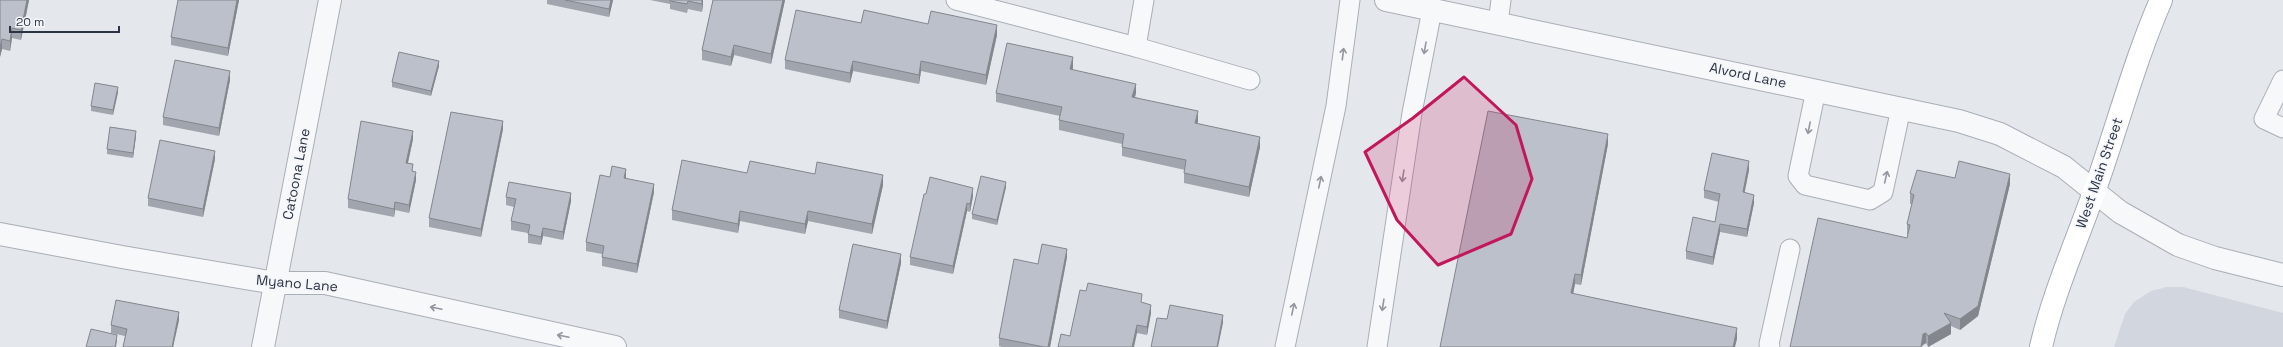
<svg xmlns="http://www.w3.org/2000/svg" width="2283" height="347" viewBox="0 0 2283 347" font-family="'Space Grotesk',sans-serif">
<rect width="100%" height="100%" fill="#e4e7ec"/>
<path fill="#d2d6de" d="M 2167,287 L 2183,287 L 2283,313 L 2283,347 L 2114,347 L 2125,314 L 2134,302 L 2151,291 Z"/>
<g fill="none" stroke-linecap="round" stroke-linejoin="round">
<defs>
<g id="lane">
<path d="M 956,0 L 1136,47"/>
<path d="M 1144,0 L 1136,47 L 1250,80"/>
<path d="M 1498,23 L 1501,0"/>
<path d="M 2283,80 L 2264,119 L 2283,128"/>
<path d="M 1816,90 L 1798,176 L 1805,185 L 1870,200 L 1883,192 L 1901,108"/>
<path d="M 1285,347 L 1336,106 L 1350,0"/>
<path d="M 1377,347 L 1412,113 L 1432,10"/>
<path d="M 1770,347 L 1769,344 L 1790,249"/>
</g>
<g id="street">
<path d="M 1386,0 L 1959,121 L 2000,134 L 2064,167 L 2120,212 L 2178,245 L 2215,258 L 2283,275"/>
<path d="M 0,234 L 122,257 L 275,283 L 325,283 L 615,347"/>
<path d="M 263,347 L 330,0"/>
</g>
<path id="primary" d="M 2041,347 C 2053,294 2076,243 2094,192 C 2117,128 2134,62 2161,0"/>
</defs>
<use href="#lane" stroke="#a9aeb7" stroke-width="21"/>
<use href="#street" stroke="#a9aeb7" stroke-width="24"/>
<use href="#primary" stroke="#a3abb8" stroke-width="24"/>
<use href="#lane" stroke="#f7f8fa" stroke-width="19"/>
<use href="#street" stroke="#f7f8fa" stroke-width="22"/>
<use href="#primary" stroke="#fff" stroke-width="22"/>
</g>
<g fill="#a1a5ae">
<path d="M 0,0 L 29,0 L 21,40 L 12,38 L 10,51 L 2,49 L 0,57 Z"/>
<path d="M 239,0 L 228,56 L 171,45 L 171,37 Z"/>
<path d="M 547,0 L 613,0 L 609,17 L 547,4 Z"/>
<path d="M 650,0 L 703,0 L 703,4 L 702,12 L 688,9 L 687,13 L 670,9 L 670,4 Z"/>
<path d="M 713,0 L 785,0 L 771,64 L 734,55 L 731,66 L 702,60 L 702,50 Z"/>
<path d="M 861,23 L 928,24 L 997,35 L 986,85 L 921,71 L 919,84 L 853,71 L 850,83 L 785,69 L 785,60 Z"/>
<path d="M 439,66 L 431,96 L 392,87 L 392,82 Z"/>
<path d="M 1073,67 L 1073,70 L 1136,93 L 1135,97 L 1198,121 L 1197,123 L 1260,147 L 1249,197 L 1184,183 L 1184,173 L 1185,170 L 1122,156 L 1122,144 L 1059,130 L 1059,120 L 1060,116 L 996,102 L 996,93 Z"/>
<path d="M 230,80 L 219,136 L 163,125 L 163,117 Z"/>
<path d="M 118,92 L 113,115 L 91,111 L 91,106 Z"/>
<path d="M 503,129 L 481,237 L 429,227 L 429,218 Z"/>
<path d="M 136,136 L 133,158 L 107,154 L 107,149 Z"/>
<path d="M 413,139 L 408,163 L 413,172 L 416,180 L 409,213 L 395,210 L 394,217 L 348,208 L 348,199 Z"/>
<path d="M 1608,144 L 1581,285 L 1575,284 L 1573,294 L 1737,339 L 1440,347 Z"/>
<path d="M 215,159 L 203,217 L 148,206 L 148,198 Z"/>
<path d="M 1749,170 L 1744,193 L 1754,203 L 1747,237 L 1720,232 L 1713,265 L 1686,259 L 1686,251 L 1715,222 L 1719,202 L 1704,198 L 1704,190 Z"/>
<path d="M 747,173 L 815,174 L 883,185 L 872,234 L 808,221 L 805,234 L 740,221 L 738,233 L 672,220 L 672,210 Z"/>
<path d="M 610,177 L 626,177 L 626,179 L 654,192 L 637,273 L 602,266 L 602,254 L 586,251 L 586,242 Z"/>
<path d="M 1955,178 L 2010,184 L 1978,316 L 1960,330 L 1951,326 L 1951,334 L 1928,347 L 1926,343 L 1923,345 L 1907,238 L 1908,234 L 1907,234 L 1907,224 L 1912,204 L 1910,204 L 1910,193 Z"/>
<path d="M 1006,187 L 997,225 L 972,219 L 972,214 Z"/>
<path d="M 973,196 L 970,212 L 967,211 L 953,274 L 910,265 L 910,257 Z"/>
<path d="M 506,197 L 571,201 L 563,240 L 543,236 L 541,245 L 528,243 L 528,233 L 511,230 L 511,221 L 514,207 L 506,205 Z"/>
<path d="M 1067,257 L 1050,347 L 1002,347 L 999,346 L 999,338 L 1038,264 Z"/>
<path d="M 901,263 L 887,329 L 839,318 L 839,310 Z"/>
<path d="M 1142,303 L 1151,313 L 1147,335 L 1137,333 L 1070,336 Z"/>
<path d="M 179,320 L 173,347 L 123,347 L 125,336 L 111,333 L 111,325 Z"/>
</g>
<g fill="#83868d">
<path d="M 27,0 L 29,0 L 21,40 L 21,30 Z"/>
<path d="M 237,0 L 239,0 L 228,56 L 228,48 Z"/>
<path d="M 611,0 L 613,0 L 609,17 L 609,9 Z"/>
<path d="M 702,0 L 703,0 L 703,4 L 702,12 Z"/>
<path d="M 783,0 L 785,0 L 771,64 L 771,54 Z"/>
<path d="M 997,25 L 997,35 L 986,85 L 986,75 Z"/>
<path d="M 12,28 L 12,38 L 10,51 L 10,41 Z"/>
<path d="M 2,39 L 2,49 L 0,57 L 0,48 Z"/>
<path d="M 734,45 L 734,55 L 731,66 L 731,57 Z"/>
<path d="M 1073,57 L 1073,67 L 1070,79 L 1070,69 Z"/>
<path d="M 439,61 L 439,66 L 431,96 L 431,91 Z"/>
<path d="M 853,61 L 853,71 L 850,83 L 850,73 Z"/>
<path d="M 921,61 L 921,71 L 919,84 L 919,75 Z"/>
<path d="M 230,71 L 230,80 L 219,136 L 219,128 Z"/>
<path d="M 1136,84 L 1136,93 L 1132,106 L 1132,97 Z"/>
<path d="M 118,87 L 118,92 L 113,115 L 113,110 Z"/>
<path d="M 1198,111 L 1198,121 L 1195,133 L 1195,123 Z"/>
<path d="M 503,121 L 503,129 L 481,237 L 481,229 Z"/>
<path d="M 136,131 L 136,136 L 133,158 L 133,153 Z"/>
<path d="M 413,131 L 413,139 L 406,171 L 406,163 Z"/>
<path d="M 1608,134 L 1608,144 L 1581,285 L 1581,275 Z"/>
<path d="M 1260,137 L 1260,147 L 1249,197 L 1249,187 Z"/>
<path d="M 215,151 L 215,159 L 203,217 L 203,209 Z"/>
<path d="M 1749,161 L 1749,170 L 1743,201 L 1743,192 Z"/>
<path d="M 626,169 L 626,177 L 624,186 L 624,178 Z"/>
<path d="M 416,172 L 416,180 L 409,213 L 409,205 Z"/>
<path d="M 2010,174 L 2010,184 L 1978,316 L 1960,330 L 1960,319 Z"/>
<path d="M 883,175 L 883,185 L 872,234 L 872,224 Z"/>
<path d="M 1006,182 L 1006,187 L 997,225 L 997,220 Z"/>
<path d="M 654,184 L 654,192 L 637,273 L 637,264 Z"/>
<path d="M 973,188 L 973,196 L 970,212 L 970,204 Z"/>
<path d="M 571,193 L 571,201 L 563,240 L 563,232 Z"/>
<path d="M 1754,195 L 1754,203 L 1747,237 L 1747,229 Z"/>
<path d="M 395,202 L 395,210 L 394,217 L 394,209 Z"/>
<path d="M 967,203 L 967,211 L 953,274 L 953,266 Z"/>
<path d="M 740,211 L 740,221 L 738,233 L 738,224 Z"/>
<path d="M 808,211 L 808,221 L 805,234 L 805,224 Z"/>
<path d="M 1720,224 L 1720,232 L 1713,265 L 1713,257 Z"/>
<path d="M 543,228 L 543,236 L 541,245 L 541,237 Z"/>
<path d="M 1067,249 L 1067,257 L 1050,347 L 1048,347 Z"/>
<path d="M 901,254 L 901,263 L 887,329 L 887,321 Z"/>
<path d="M 1575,274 L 1575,284 L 1571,304 L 1571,293 Z"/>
<path d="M 1151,305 L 1151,313 L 1147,335 L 1147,327 Z"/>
<path d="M 179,312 L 179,320 L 173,347 L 172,347 Z"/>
<path d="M 1223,315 L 1223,323 L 1218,347 L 1217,347 Z"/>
<path d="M 1951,323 L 1951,334 L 1928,347 L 1928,336 Z"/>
<path d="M 1137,325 L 1137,333 L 1134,347 L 1132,347 Z"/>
<path d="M 1737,328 L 1737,339 L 1735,347 L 1733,347 Z"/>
<path d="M 1926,333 L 1926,343 L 1923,345 L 1922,347 L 1921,347 L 1923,334 Z"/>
<path d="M 117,335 L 117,340 L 116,347 L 115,347 Z"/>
</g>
<g fill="#bbc0ca" stroke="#83868d">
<path d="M 0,0 L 27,0 L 21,30 L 12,28 L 10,41 L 2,39 L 0,48 Z"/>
<path d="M 178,0 L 237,0 L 228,48 L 171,37 Z"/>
<path d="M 565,0 L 611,0 L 609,9 Z"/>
<path d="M 670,0 L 702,0 L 702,4 L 688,1 L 687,4 L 670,1 Z"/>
<path d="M 713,0 L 783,0 L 771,54 L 734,45 L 731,57 L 702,50 Z"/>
<path d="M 796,10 L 861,23 L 864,10 L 928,24 L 931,11 L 997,25 L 986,75 L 921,61 L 919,75 L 853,61 L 850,73 L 785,60 Z"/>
<path d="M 1007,43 L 1073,57 L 1070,69 L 1136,84 L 1132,97 L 1198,111 L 1195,123 L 1260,137 L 1249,187 L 1184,173 L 1186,160 L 1122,147 L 1124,134 L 1059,120 L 1062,107 L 996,93 Z"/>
<path d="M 399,52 L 439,61 L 431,91 L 392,82 Z"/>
<path d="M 175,60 L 230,71 L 219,128 L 163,117 Z"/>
<path d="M 95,83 L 118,87 L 113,110 L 91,106 Z"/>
<path d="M 1488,111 L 1608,134 L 1581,275 L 1575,274 L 1571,293 L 1737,328 L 1733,347 L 1440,347 Z"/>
<path d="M 451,112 L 503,121 L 481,229 L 429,218 Z"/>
<path d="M 361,121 L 413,131 L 406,163 L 413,164 L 412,171 L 416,172 L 409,205 L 395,202 L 394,209 L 348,199 Z"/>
<path d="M 110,127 L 136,131 L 133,153 L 107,149 Z"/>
<path d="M 160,140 L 215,151 L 203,209 L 148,198 Z"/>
<path d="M 1712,153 L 1749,161 L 1743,192 L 1754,195 L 1747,229 L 1720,224 L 1713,257 L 1686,251 L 1693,217 L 1715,222 L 1720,194 L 1704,190 Z"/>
<path d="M 682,160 L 747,173 L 750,161 L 815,174 L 817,162 L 883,175 L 872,224 L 808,211 L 805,224 L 740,211 L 738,224 L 672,210 Z"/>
<path d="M 1959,161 L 2010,174 L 1978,306 L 1960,319 L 1944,313 L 1951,323 L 1928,336 L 1926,333 L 1923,334 L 1921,347 L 1790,347 L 1818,218 L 1907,238 L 1910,225 L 1907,224 L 1914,195 L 1910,193 L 1917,170 L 1955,178 Z"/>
<path d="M 612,166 L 626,169 L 624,178 L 654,184 L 637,264 L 602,257 L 604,246 L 586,242 L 600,175 L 610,177 Z"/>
<path d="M 981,176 L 1006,182 L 997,220 L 972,214 Z"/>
<path d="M 930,177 L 973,188 L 970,204 L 967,203 L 953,266 L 910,257 L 924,194 L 926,194 Z"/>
<path d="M 509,182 L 571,193 L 563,232 L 543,228 L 541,237 L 528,234 L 530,225 L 511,221 L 516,199 L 506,197 Z"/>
<path d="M 853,244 L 901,254 L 887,321 L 839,310 Z"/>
<path d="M 1042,244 L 1067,249 L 1048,347 L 1044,347 L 999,338 L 1014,259 L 1038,264 Z"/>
<path d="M 1088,283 L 1142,294 L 1141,302 L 1151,305 L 1147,327 L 1137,325 L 1132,347 L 1058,347 L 1061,334 L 1070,336 L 1080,290 L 1086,291 Z"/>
<path d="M 116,300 L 179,312 L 172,347 L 123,347 L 127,329 L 111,325 Z"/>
<path d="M 1170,305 L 1223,315 L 1217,347 L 1151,347 L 1157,318 L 1167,319 Z"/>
<path d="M 91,329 L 117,335 L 115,347 L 86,347 Z"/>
</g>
<defs><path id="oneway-shaft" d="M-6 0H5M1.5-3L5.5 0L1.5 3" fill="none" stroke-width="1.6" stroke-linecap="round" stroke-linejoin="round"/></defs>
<g stroke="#9196a0">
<use href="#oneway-shaft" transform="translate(1425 48) rotate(100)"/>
<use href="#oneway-shaft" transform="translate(1343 54) rotate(-83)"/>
<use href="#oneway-shaft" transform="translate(1809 128) rotate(101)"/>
<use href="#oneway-shaft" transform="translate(1403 176) rotate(99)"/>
<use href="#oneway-shaft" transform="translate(1886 177) rotate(-77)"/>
<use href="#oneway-shaft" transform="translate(1320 182) rotate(-78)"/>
<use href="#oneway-shaft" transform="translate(1383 305) rotate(99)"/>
<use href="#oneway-shaft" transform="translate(436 308) rotate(-168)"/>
<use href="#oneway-shaft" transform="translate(1293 309) rotate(-78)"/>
<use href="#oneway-shaft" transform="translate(563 336) rotate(-168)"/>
</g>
<path fill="#c2185b" fill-opacity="0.2" stroke="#c2185b" stroke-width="3" stroke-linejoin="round" d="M 1464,77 L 1516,125 L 1532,179 L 1511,234 L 1438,265 L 1397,220 L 1365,152 L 1413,118 Z"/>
<g text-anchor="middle" stroke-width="3" stroke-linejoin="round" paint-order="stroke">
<g font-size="14" fill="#2b3445" stroke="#f4f6f9">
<text transform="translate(1748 75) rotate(12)" y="5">Alvord Lane</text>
<text transform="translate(2099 173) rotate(-71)" y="5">West Main Street</text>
<text transform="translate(296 174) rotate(-79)" y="5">Catoona Lane</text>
<text transform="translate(297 283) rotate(5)" y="5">Myano Lane</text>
</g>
</g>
<path d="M10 26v6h109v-6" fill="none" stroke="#2b3445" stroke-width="2"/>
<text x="16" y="26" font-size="12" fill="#2b3445" stroke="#f4f6f9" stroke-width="3" paint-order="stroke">20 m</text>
</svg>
